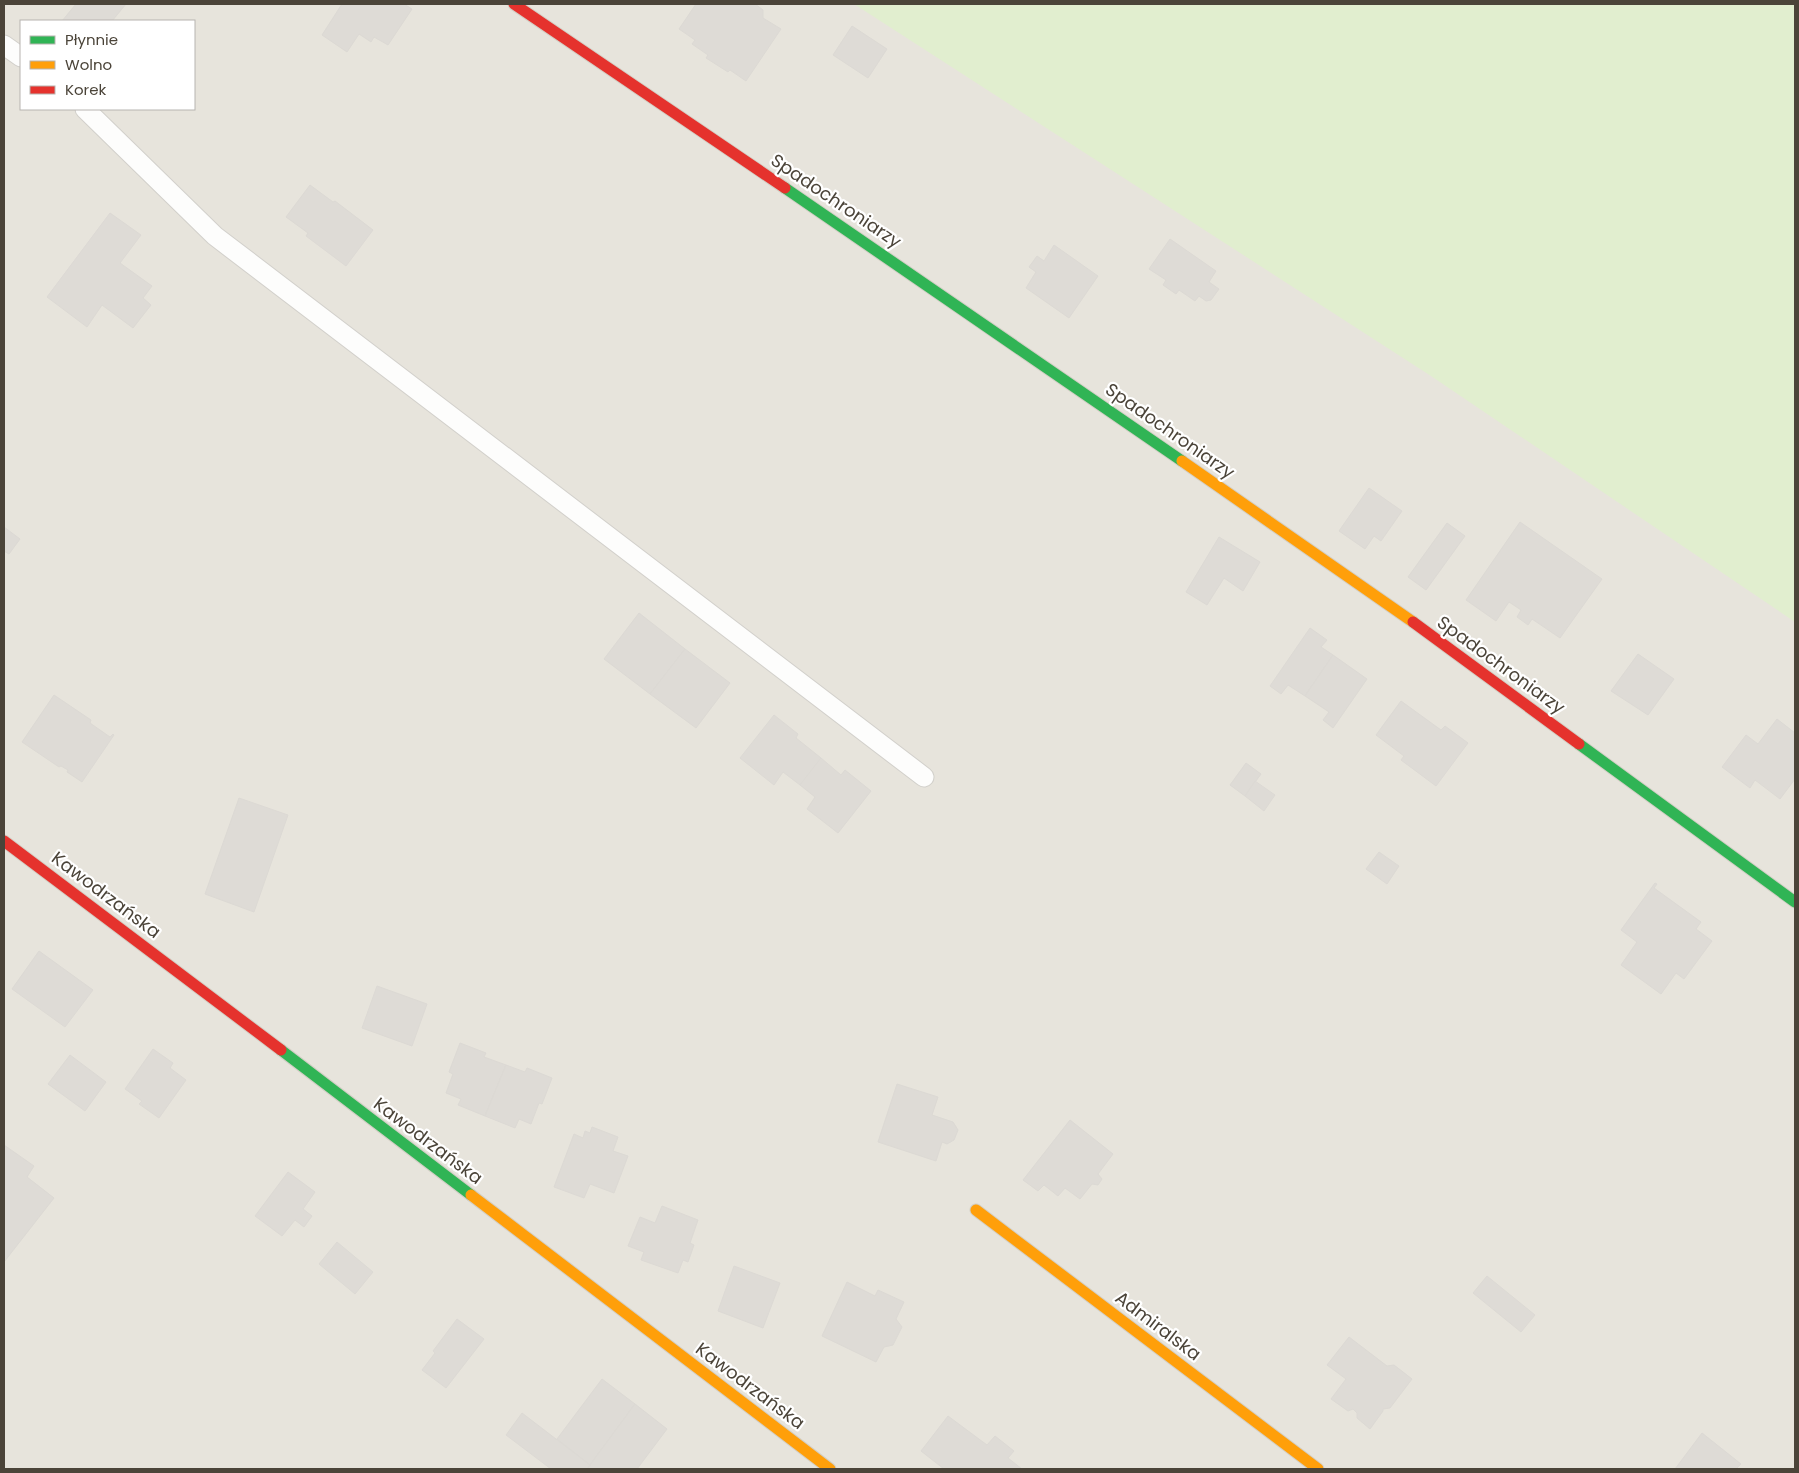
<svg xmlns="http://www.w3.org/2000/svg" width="1799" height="1473" viewBox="0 0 1799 1473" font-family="Poppins,sans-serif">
<rect width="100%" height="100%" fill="#f4f2ee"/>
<path fill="#e7e4dc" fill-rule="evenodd" d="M 4,4 L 1795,4 L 1795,1469 L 4,1469 ZM 21,21 L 194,21 L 194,109 L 21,109 Z"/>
<path fill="#e1eecf" d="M 854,4 L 1795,4 L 1795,622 L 1431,376 Z"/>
<g fill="#dedbd6" stroke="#dcd9d4">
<path d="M 76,4 L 126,4 L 112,21 L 62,21 Z"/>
<path d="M 342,4 L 404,4 L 412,9 L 388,45 L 374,37 L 371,42 L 359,34 L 347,52 L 322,35 Z"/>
<path d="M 696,4 L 755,4 L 763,10 L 763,18 L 781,29 L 746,81 L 730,70 L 728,72 L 706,58 L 708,55 L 692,44 L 695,40 L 679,29 Z"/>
<path d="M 852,26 L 887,49 L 868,78 L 833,55 Z"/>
<path d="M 310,185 L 333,202 L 335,201 L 373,230 L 346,266 L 306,236 L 308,233 L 286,217 Z"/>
<path d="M 110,213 L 141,235 L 120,263 L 152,286 L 143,298 L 151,305 L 133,328 L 102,305 L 87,327 L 47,297 Z"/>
<path d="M 1170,239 L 1216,271 L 1209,282 L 1219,289 L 1211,300 L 1206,301 L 1199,296 L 1195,301 L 1179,290 L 1176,294 L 1163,285 L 1166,280 L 1149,269 Z"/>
<path d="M 1054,245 L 1098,276 L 1069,318 L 1026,288 L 1036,272 L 1029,267 L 1037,256 L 1044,261 Z"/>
<path d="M 1369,488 L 1402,511 L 1381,541 L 1374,536 L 1365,549 L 1339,531 Z"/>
<path d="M 1520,522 L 1602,579 L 1560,638 L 1532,619 L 1528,625 L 1517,617 L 1521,610 L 1509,602 L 1496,621 L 1466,600 Z"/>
<path d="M 1447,523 L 1465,536 L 1426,590 L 1408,577 Z"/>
<path d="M 4,527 L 20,539 L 9,554 L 4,551 Z"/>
<path d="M 1219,537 L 1260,562 L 1243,591 L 1224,578 L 1207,605 L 1186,592 Z"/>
<path d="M 639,613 L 685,649 L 650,694 L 604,659 Z"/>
<path d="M 1310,628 L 1327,640 L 1321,647 L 1333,655 L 1305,696 L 1288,685 L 1281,694 L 1270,686 Z"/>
<path d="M 685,649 L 730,683 L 696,728 L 650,694 Z"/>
<path d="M 1638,654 L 1674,679 L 1648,715 L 1611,691 Z"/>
<path d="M 1333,655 L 1367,679 L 1333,728 L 1323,720 L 1329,712 L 1305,696 Z"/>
<path d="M 54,695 L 91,720 L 90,723 L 110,737 L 113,734 L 114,735 L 82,782 L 67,772 L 68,770 L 61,766 L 59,767 L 22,742 Z"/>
<path d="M 1401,701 L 1441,730 L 1445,726 L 1468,743 L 1436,786 L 1401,760 L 1404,756 L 1376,735 Z"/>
<path d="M 774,715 L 798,734 L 796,738 L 821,758 L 800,785 L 783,772 L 774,785 L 740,758 Z"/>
<path d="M 1777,719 L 1795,733 L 1795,779 L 1780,799 L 1755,780 L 1750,788 L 1722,767 L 1746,735 L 1758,744 Z"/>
<path d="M 821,758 L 841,775 L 845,770 L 871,791 L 838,833 L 807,809 L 815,797 L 800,785 Z"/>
<path d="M 1246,763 L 1261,774 L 1245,796 L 1230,785 Z"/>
<path d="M 1255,781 L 1275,795 L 1264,811 L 1245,796 Z"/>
<path d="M 239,798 L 288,815 L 254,912 L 205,894 Z"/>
<path d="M 1379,852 L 1399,866 L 1387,884 L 1366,869 Z"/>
<path d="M 1655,883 L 1657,884 L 1654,888 L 1701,922 L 1696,929 L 1712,941 L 1684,979 L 1676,973 L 1661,994 L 1621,965 L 1637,942 L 1621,930 Z"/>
<path d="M 39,951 L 93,990 L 65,1027 L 12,989 Z"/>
<path d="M 377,986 L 427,1004 L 412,1046 L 362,1028 Z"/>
<path d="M 460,1043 L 486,1053 L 484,1057 L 506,1065 L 485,1116 L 458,1105 L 461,1099 L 446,1093 L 453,1074 L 449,1072 Z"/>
<path d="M 153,1049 L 173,1063 L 170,1068 L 186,1080 L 159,1118 L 139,1104 L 142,1101 L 125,1089 Z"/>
<path d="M 70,1055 L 106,1082 L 85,1111 L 48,1084 Z"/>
<path d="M 506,1065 L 525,1072 L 527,1068 L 552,1078 L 542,1104 L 539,1103 L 531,1124 L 519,1119 L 515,1128 L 485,1116 Z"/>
<path d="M 897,1084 L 938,1097 L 932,1115 L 953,1122 L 958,1130 L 954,1140 L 947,1144 L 942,1142 L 936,1161 L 878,1142 Z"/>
<path d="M 1070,1120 L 1113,1154 L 1098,1174 L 1102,1179 L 1098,1185 L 1092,1184 L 1080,1199 L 1065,1188 L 1058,1196 L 1044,1185 L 1038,1191 L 1023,1180 Z"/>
<path d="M 592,1127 L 618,1137 L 613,1151 L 628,1156 L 614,1193 L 590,1184 L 584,1198 L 554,1187 L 574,1134 L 583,1138 L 585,1131 L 590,1133 Z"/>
<path d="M 4,1145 L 34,1166 L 27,1177 L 54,1198 L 4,1262 Z"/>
<path d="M 288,1172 L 315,1192 L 303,1209 L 312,1216 L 304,1227 L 295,1220 L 282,1236 L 255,1216 Z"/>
<path d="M 662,1206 L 698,1220 L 690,1243 L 694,1245 L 688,1262 L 683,1260 L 678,1273 L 641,1260 L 644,1252 L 628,1246 L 640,1217 L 655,1223 Z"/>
<path d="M 337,1242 L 373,1272 L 355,1294 L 319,1264 Z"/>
<path d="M 734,1266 L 780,1283 L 763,1328 L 718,1311 Z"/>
<path d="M 1487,1276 L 1535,1315 L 1521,1332 L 1473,1293 Z"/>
<path d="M 847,1282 L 875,1296 L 878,1290 L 904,1302 L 896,1319 L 902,1327 L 893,1345 L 884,1347 L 876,1362 L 822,1336 Z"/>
<path d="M 457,1319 L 484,1339 L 446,1388 L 422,1370 L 435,1353 L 433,1351 Z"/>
<path d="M 1349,1337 L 1387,1366 L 1394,1365 L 1412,1379 L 1390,1408 L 1383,1409 L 1383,1411 L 1370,1429 L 1357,1418 L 1357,1413 L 1353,1409 L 1348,1411 L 1331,1399 L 1346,1379 L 1327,1365 Z"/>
<path d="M 602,1379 L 635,1404 L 590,1465 L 557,1439 Z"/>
<path d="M 635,1404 L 667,1429 L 637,1469 L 587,1469 Z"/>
<path d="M 522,1413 L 590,1465 L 587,1469 L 551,1469 L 506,1435 Z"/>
<path d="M 948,1416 L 987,1445 L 995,1436 L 1014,1451 L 1008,1458 L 1022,1469 L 944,1469 L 921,1451 Z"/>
<path d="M 1702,1433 L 1741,1464 L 1736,1469 L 1675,1469 Z"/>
</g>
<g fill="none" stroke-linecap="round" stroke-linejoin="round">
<defs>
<g id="lane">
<path d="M 4,45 L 21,57"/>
<path d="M 85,109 L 215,236 L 924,777"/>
</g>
<g id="fast">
<path d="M 785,188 L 1182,461"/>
<path d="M 1579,744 L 1795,902"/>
<path d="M 281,1050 L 471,1195"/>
</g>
<g id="slow">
<path d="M 1182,461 L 1413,622"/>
<path d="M 471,1195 L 830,1469"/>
<path d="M 976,1210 L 1318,1469"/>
</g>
<g id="jam">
<path d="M 514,4 L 785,188"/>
<path d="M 1413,622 L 1579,744"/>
<path d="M 4,841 L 281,1050"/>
</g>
</defs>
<use href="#lane" stroke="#d2d0cb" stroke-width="21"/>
<use href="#fast" stroke="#d3cfc5" stroke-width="13"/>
<use href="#slow" stroke="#d3cfc5" stroke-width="13"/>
<use href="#jam" stroke="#d3cfc5" stroke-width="13"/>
<use href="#lane" stroke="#fdfdfc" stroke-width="19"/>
<use href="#fast" stroke="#30b455" stroke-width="11"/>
<use href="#slow" stroke="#ff9f0a" stroke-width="11"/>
<use href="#jam" stroke="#e5322d" stroke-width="11"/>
</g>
<g text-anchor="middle" stroke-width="4.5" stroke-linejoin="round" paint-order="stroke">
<g font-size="18" fill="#4b4439" stroke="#fff">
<text transform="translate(836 201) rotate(34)" y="6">Spadochroniarzy</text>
<text transform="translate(1170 431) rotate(35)" y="6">Spadochroniarzy</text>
<text transform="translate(1501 665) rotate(36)" y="6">Spadochroniarzy</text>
<text transform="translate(106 895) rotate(37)" y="6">Kawodrzańska</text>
<text transform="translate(428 1141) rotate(37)" y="6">Kawodrzańska</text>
<text transform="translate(1158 1326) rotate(37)" y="6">Admiralska</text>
<text transform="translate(750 1386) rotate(37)" y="6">Kawodrzańska</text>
</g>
</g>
<rect width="1799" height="1473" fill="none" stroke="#4b4439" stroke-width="10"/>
<rect x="20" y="20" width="175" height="90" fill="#ffffff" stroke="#b7b4b0"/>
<rect x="30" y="36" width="25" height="8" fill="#30b455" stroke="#b7b4b0"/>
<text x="65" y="45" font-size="15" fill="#4b4439">Płynnie</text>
<rect x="30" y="61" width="25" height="8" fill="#ff9f0a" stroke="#b7b4b0"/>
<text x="65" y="70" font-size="15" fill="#4b4439">Wolno</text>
<rect x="30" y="86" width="25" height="8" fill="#e5322d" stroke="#b7b4b0"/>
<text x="65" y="95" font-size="15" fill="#4b4439">Korek</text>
</svg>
